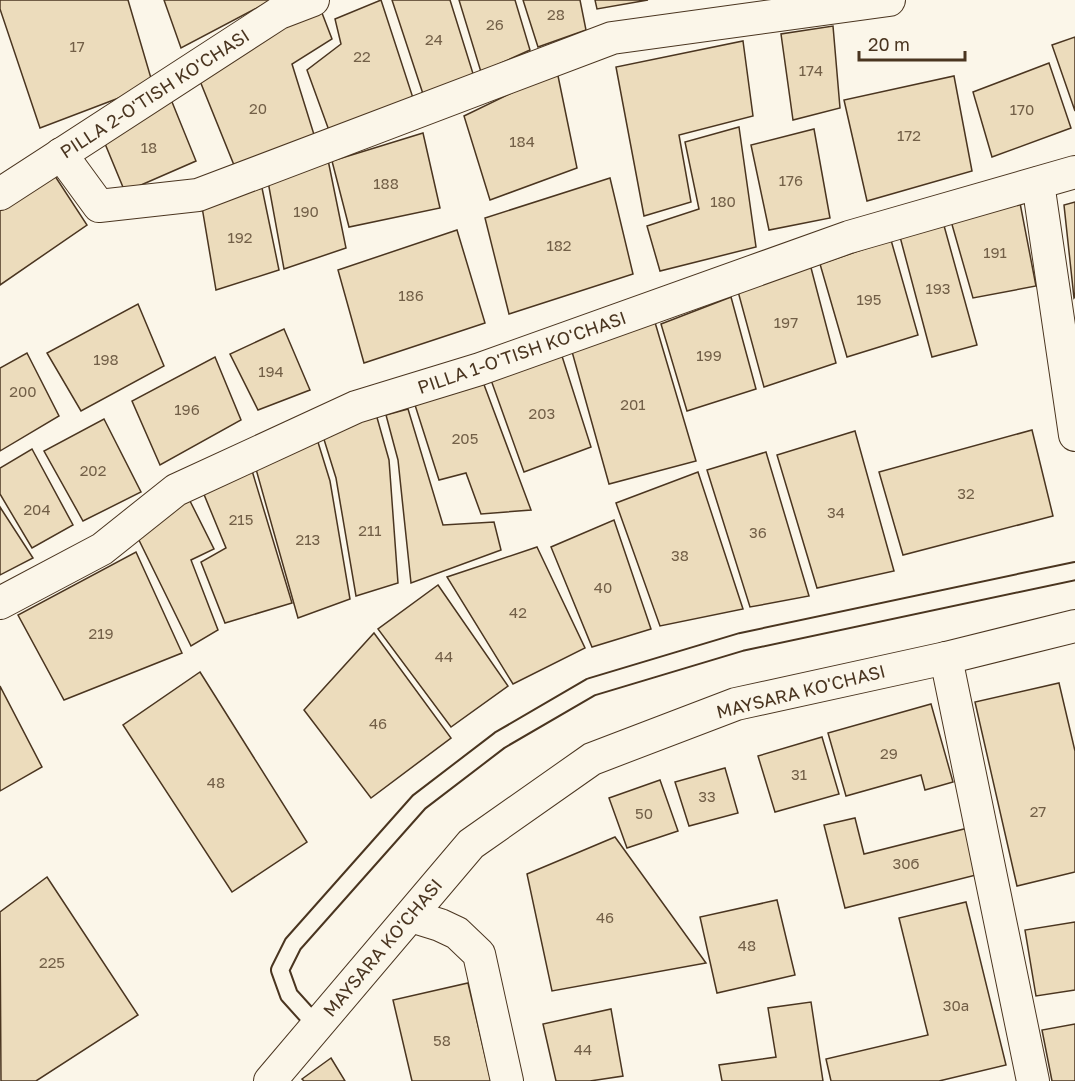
<svg xmlns="http://www.w3.org/2000/svg" width="1075" height="1081" viewBox="0 0 1075 1081" font-family="'Golos Text',sans-serif">
<rect width="100%" height="100%" fill="#fbf6e9"/>
<g fill="#ecdcbc" stroke="#4a3520" stroke-width="1.5">
<path d="M 0,0 L 128,0 L 153,85 L 40,128 L 0,9 Z"/>
<path d="M 164,0 L 272,0 L 181,48 Z"/>
<path d="M 317,0 L 332,39 L 292,64 L 316,141 L 236,170 L 198,76 Z"/>
<path d="M 381,0 L 413,98 L 331,136 L 307,70 L 341,44 L 335,19 Z"/>
<path d="M 392,0 L 450,0 L 475,80 L 425,100 Z"/>
<path d="M 459,0 L 515,0 L 530,50 L 481,72 Z"/>
<path d="M 523,0 L 580,0 L 586,30 L 538,47 Z"/>
<path d="M 595,0 L 648,0 L 597,9 Z"/>
<path d="M 833,26 L 840,108 L 793,120 L 781,34 Z"/>
<path d="M 1075,37 L 1075,111 L 1052,45 Z"/>
<path d="M 743,41 L 753,116 L 679,135 L 691,202 L 644,216 L 616,67 Z"/>
<path d="M 1049,63 L 1071,128 L 992,157 L 973,92 Z"/>
<path d="M 557,71 L 577,168 L 490,200 L 464,116 Z"/>
<path d="M 954,76 L 972,171 L 867,201 L 844,100 Z"/>
<path d="M 170,97 L 196,161 L 125,192 L 101,134 Z"/>
<path d="M 739,127 L 756,247 L 660,271 L 647,226 L 699,209 L 685,142 Z"/>
<path d="M 814,129 L 830,218 L 769,230 L 751,145 Z"/>
<path d="M 423,133 L 440,208 L 349,227 L 332,161 Z"/>
<path d="M 327,155 L 346,248 L 284,269 L 267,176 Z"/>
<path d="M 53,173 L 87,225 L 0,285 L 0,208 Z"/>
<path d="M 610,178 L 633,274 L 509,314 L 485,218 Z"/>
<path d="M 262,188 L 279,270 L 216,290 L 202,207 Z"/>
<path d="M 1075,202 L 1075,297 L 1074,298 L 1064,205 Z"/>
<path d="M 1020,203 L 1036,286 L 973,298 L 951,221 Z"/>
<path d="M 943,222 L 977,345 L 932,357 L 899,233 Z"/>
<path d="M 457,230 L 485,323 L 364,363 L 338,270 Z"/>
<path d="M 891,240 L 918,335 L 847,357 L 820,264 Z"/>
<path d="M 810,264 L 836,363 L 764,387 L 736,284 Z"/>
<path d="M 731,297 L 756,389 L 687,411 L 661,324 Z"/>
<path d="M 138,304 L 164,366 L 81,411 L 47,353 Z"/>
<path d="M 654,319 L 696,461 L 609,484 L 571,348 Z"/>
<path d="M 284,329 L 310,390 L 258,410 L 230,354 Z"/>
<path d="M 27,353 L 59,416 L 0,451 L 0,368 Z"/>
<path d="M 561,353 L 591,447 L 524,472 L 491,380 Z"/>
<path d="M 215,357 L 241,420 L 160,465 L 132,401 Z"/>
<path d="M 483,382 L 531,510 L 481,514 L 466,473 L 439,480 L 415,405 Z"/>
<path d="M 408,409 L 443,525 L 494,522 L 501,550 L 411,583 L 398,460 L 386,415 Z"/>
<path d="M 376,414 L 389,460 L 398,583 L 356,596 L 336,478 L 322,433 Z"/>
<path d="M 104,419 L 141,492 L 83,521 L 44,451 Z"/>
<path d="M 1032,430 L 1053,516 L 903,555 L 879,472 Z"/>
<path d="M 855,431 L 894,571 L 817,588 L 777,455 Z"/>
<path d="M 317,439 L 330,481 L 350,599 L 298,618 L 254,462 Z"/>
<path d="M 32,449 L 73,525 L 32,548 L 0,494 L 0,468 Z"/>
<path d="M 766,452 L 809,596 L 750,607 L 707,470 Z"/>
<path d="M 250,464 L 292,603 L 225,623 L 201,562 L 226,548 L 203,492 Z"/>
<path d="M 698,472 L 743,609 L 660,626 L 616,503 Z"/>
<path d="M 188,497 L 214,549 L 191,560 L 218,630 L 191,646 L 135,532 Z"/>
<path d="M 0,507 L 33,558 L 0,575 Z"/>
<path d="M 614,520 L 651,629 L 592,647 L 551,547 Z"/>
<path d="M 537,547 L 585,648 L 513,684 L 447,577 Z"/>
<path d="M 136,552 L 182,653 L 64,700 L 18,615 Z"/>
<path d="M 438,585 L 508,686 L 451,727 L 378,629 Z"/>
<path d="M 374,633 L 451,738 L 371,798 L 304,710 Z"/>
<path d="M 200,672 L 307,842 L 232,892 L 123,725 Z"/>
<path d="M 1059,683 L 1075,751 L 1075,872 L 1017,886 L 975,702 Z"/>
<path d="M 0,686 L 42,767 L 0,791 Z"/>
<path d="M 931,704 L 953,782 L 925,790 L 921,775 L 846,796 L 828,733 Z"/>
<path d="M 822,737 L 839,794 L 775,812 L 758,756 Z"/>
<path d="M 725,768 L 738,813 L 689,826 L 675,782 Z"/>
<path d="M 660,780 L 678,831 L 627,848 L 609,798 Z"/>
<path d="M 855,818 L 864,854 L 968,828 L 980,874 L 845,908 L 824,825 Z"/>
<path d="M 615,837 L 706,963 L 552,991 L 527,874 Z"/>
<path d="M 47,877 L 138,1015 L 36,1081 L 1,1081 L 0,912 Z"/>
<path d="M 777,900 L 795,975 L 717,993 L 700,917 Z"/>
<path d="M 966,902 L 1006,1065 L 939,1081 L 831,1081 L 826,1059 L 928,1035 L 899,918 Z"/>
<path d="M 1075,922 L 1075,990 L 1036,996 L 1025,930 Z"/>
<path d="M 468,983 L 491,1081 L 412,1081 L 393,1000 Z"/>
<path d="M 811,1002 L 823,1081 L 722,1081 L 719,1065 L 776,1057 L 768,1008 Z"/>
<path d="M 611,1009 L 623,1076 L 590,1081 L 556,1081 L 543,1024 Z"/>
<path d="M 1075,1024 L 1075,1081 L 1052,1081 L 1042,1030 Z"/>
<path d="M 331,1058 L 345,1081 L 304,1081 L 302,1079 Z"/>
</g>
<g fill="none" stroke-linecap="round" stroke-linejoin="round">
<defs>
<path id="service" d="M 317,1026 L 289,995 L 280,970 L 293,944 L 419,802 L 500,740 L 591,687 L 741,642 L 1075,571"/>
<g id="minor">
<path d="M 61,154 L 99,206 L 198,195 L 612,38 L 889,0"/>
<path d="M 1038,183 L 1075,435"/>
<path d="M 0,194 L 279,13 L 313,0"/>
<path d="M 0,603 L 102,549 L 176,490 L 356,407 L 480,369 L 849,237 L 1075,172"/>
<path d="M 946,658 L 1033,1081"/>
<path d="M 411,916 L 440,925 L 457,933 L 479,954 L 507,1081"/>
<path d="M 270,1081 L 471,844 L 592,759 L 736,704 L 946,658 L 1075,626"/>
</g>
</defs>
<use href="#service" stroke="#4a3520" stroke-width="20"/>
<use href="#minor" stroke="#4a3520" stroke-width="34"/>
<use href="#service" stroke="#fbf6e9" stroke-width="16"/>
<use href="#minor" stroke="#fbf6e9" stroke-width="32"/>
</g>
<g text-anchor="middle" stroke-width="4.5" stroke-linejoin="round" paint-order="stroke">
<g font-size="15" fill="#725f47">
<text x="556" y="20">28</text>
<text x="495" y="30">26</text>
<text x="434" y="45">24</text>
<text x="77" y="52">17</text>
<text x="362" y="62">22</text>
<text x="811" y="76">174</text>
<text x="258" y="114">20</text>
<text x="1022" y="115">170</text>
<text x="909" y="141">172</text>
<text x="522" y="147">184</text>
<text x="149" y="153">18</text>
<text x="791" y="186">176</text>
<text x="386" y="189">188</text>
<text x="723" y="207">180</text>
<text x="306" y="217">190</text>
<text x="240" y="243">192</text>
<text x="559" y="251">182</text>
<text x="995" y="258">191</text>
<text x="938" y="294">193</text>
<text x="411" y="301">186</text>
<text x="869" y="305">195</text>
<text x="786" y="328">197</text>
<text x="709" y="361">199</text>
<text x="106" y="365">198</text>
<text x="271" y="377">194</text>
<text x="23" y="397">200</text>
<text x="633" y="410">201</text>
<text x="187" y="415">196</text>
<text x="542" y="419">203</text>
<text x="465" y="444">205</text>
<text x="93" y="476">202</text>
<text x="966" y="499">32</text>
<text x="37" y="515">204</text>
<text x="836" y="518">34</text>
<text x="241" y="525">215</text>
<text x="370" y="536">211</text>
<text x="758" y="538">36</text>
<text x="308" y="545">213</text>
<text x="680" y="561">38</text>
<text x="603" y="593">40</text>
<text x="518" y="618">42</text>
<text x="101" y="639">219</text>
<text x="444" y="662">44</text>
<text x="378" y="729">46</text>
<text x="889" y="759">29</text>
<text x="799" y="780">31</text>
<text x="216" y="788">48</text>
<text x="707" y="802">33</text>
<text x="1038" y="817">27</text>
<text x="644" y="819">50</text>
<text x="906" y="869">30б</text>
<text x="605" y="923">46</text>
<text x="747" y="951">48</text>
<text x="52" y="968">225</text>
<text x="956" y="1011">30a</text>
<text x="442" y="1046">58</text>
<text x="583" y="1055">44</text>
</g>
<g font-size="18" fill="#4a3520" stroke="#fbf6e9">
<text transform="translate(155 94) rotate(-33)" y="6">PILLA 2-O'TISH KO'CHASI</text>
<text transform="translate(522 353) rotate(-19)" y="6">PILLA 1-O'TISH KO'CHASI</text>
<text transform="translate(801 692) rotate(-14)" y="6">MAYSARA KO'CHASI</text>
<text transform="translate(383 948) rotate(-50)" y="6">MAYSARA KO'CHASI</text>
</g>
</g>
<path d="M859 51v9h106v-9" fill="none" stroke="#4a3520" stroke-width="3"/>
<text x="868" y="51" font-size="18" fill="#4a3520" stroke="#fbf6e9" stroke-width="4.5" paint-order="stroke">20 m</text>
</svg>
